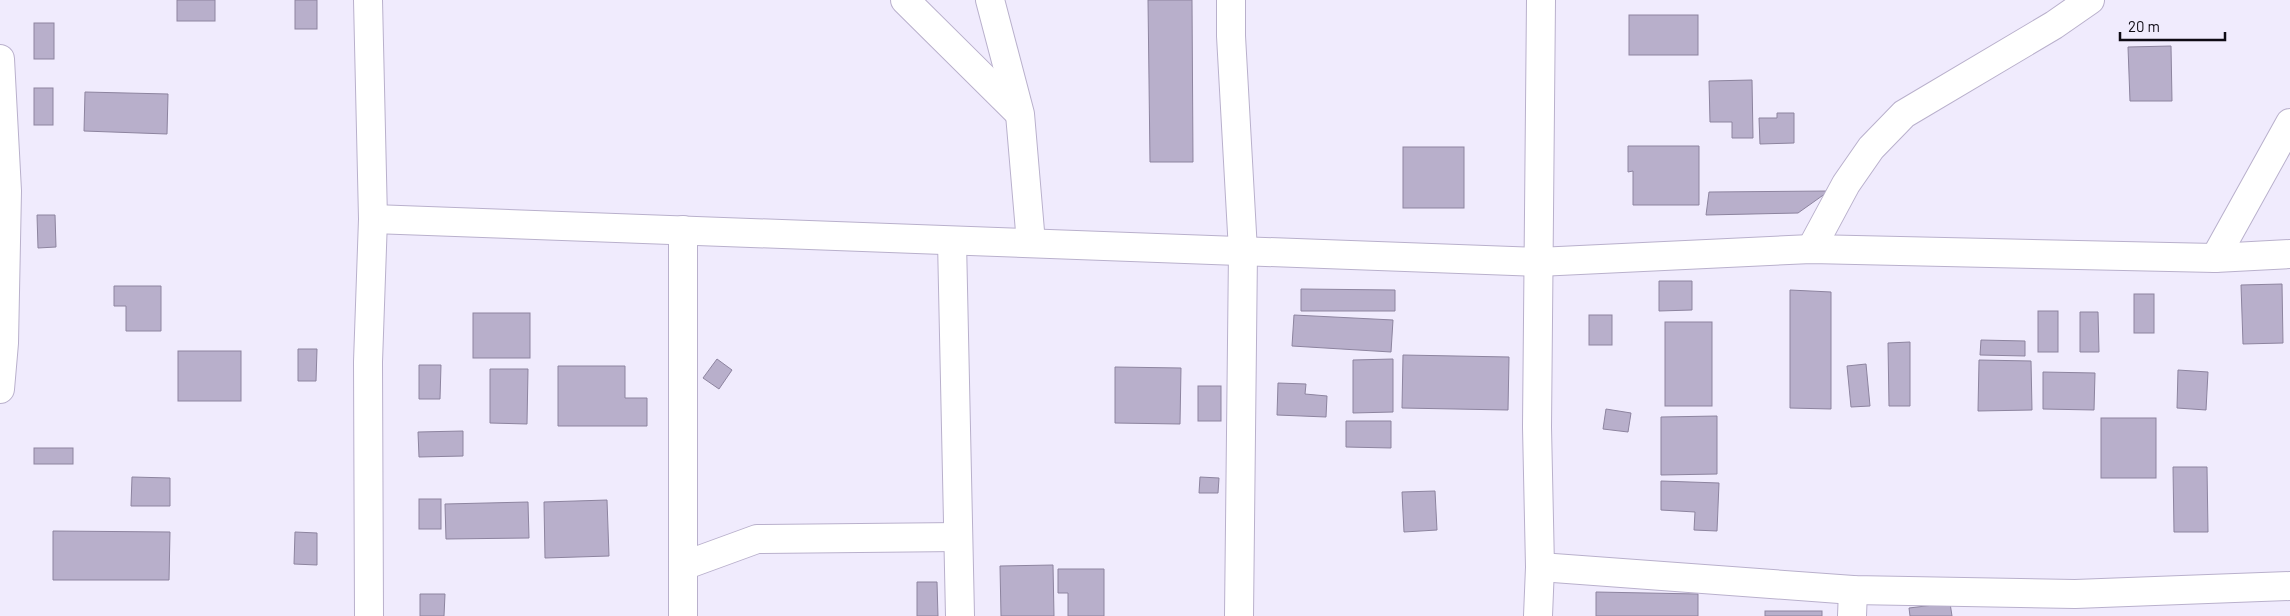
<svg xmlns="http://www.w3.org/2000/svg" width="2290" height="616" viewBox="0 0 2290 616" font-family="Barlow,sans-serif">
<rect width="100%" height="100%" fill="#f0ebfd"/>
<g fill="#b8afcb" stroke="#8d849f">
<rect x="177" y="0" width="38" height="21"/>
<rect x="295" y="0" width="22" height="29"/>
<path d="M 1148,0 L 1192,0 L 1193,162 L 1150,162 Z"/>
<rect x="1629" y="15" width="69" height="40"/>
<rect x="34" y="23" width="20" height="36"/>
<path d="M 2171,46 L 2172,101 L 2130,101 L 2128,47 Z"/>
<path d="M 1752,80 L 1753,138 L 1732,138 L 1732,122 L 1710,122 L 1709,81 Z"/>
<rect x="34" y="88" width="19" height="37"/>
<path d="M 85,92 L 168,94 L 167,134 L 84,131 Z"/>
<path d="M 1777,113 L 1794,113 L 1794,143 L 1760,144 L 1759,118 L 1777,118 Z"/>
<path d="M 1628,146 L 1699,146 L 1699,205 L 1633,205 L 1633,171 L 1628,172 Z"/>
<rect x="1403" y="147" width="61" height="61"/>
<path d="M 1829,191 L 1798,213 L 1706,215 L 1709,192 Z"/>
<path d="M 37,215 L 55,215 L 56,247 L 38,248 Z"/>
<path d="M 1659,281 L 1692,281 L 1692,310 L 1659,311 Z"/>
<path d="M 2282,284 L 2283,343 L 2243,344 L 2241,285 Z"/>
<path d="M 114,286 L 161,286 L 161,331 L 126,331 L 126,306 L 114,306 Z"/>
<path d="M 1301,289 L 1395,290 L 1395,311 L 1301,311 Z"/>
<path d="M 1790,290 L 1831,292 L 1831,409 L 1790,408 Z"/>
<rect x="2134" y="294" width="20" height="39"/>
<rect x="2038" y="311" width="20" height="41"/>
<path d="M 2080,312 L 2098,312 L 2099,352 L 2080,352 Z"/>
<rect x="473" y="313" width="57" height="45"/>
<path d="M 1294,315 L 1393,320 L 1391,352 L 1292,346 Z"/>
<rect x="1589" y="315" width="23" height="30"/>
<rect x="1665" y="322" width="47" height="84"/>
<path d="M 1981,340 L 2025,341 L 2025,356 L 1980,355 Z"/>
<path d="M 1910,342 L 1910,406 L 1889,406 L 1888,343 Z"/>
<path d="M 298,349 L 317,349 L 316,381 L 298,381 Z"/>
<rect x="178" y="351" width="63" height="50"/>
<path d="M 1403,355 L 1509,357 L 1508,410 L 1402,408 Z"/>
<path d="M 717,359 L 732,370 L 719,389 L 703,378 Z"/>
<path d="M 1393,359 L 1393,412 L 1353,413 L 1353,360 Z"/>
<path d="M 1979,360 L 2031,361 L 2032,410 L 1978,411 Z"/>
<path d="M 1866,364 L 1870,406 L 1851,407 L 1847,366 Z"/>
<path d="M 419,365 L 441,365 L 440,399 L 419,399 Z"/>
<path d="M 558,366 L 625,366 L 625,398 L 647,398 L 647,426 L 558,426 Z"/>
<path d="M 1115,367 L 1181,368 L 1180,424 L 1115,423 Z"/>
<path d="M 490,369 L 528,369 L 527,424 L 490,423 Z"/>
<path d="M 2178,370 L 2208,372 L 2206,410 L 2177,408 Z"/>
<path d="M 2043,372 L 2095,373 L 2094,410 L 2043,409 Z"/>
<path d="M 1278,383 L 1306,384 L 1305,394 L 1327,396 L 1326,417 L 1277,415 Z"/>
<rect x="1198" y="386" width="23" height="35"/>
<path d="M 1606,409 L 1631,413 L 1628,432 L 1603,429 Z"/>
<path d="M 1717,416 L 1717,474 L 1661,475 L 1661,417 Z"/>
<rect x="2101" y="418" width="55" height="60"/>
<path d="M 1346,421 L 1391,421 L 1391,448 L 1346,447 Z"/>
<path d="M 463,431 L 463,456 L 419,457 L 418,432 Z"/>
<rect x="34" y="448" width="39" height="16"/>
<path d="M 2173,467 L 2207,467 L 2208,532 L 2174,532 Z"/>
<path d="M 132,477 L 170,478 L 170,506 L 131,506 Z"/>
<path d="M 1200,477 L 1219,478 L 1218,493 L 1199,493 Z"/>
<path d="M 1661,481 L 1719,483 L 1717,531 L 1694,530 L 1695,512 L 1661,510 Z"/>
<path d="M 1435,491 L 1437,530 L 1404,532 L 1402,492 Z"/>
<rect x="419" y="499" width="22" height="30"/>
<path d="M 607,500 L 609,556 L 545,558 L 544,502 Z"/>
<path d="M 528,502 L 529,538 L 446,539 L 445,504 Z"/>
<path d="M 53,531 L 170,532 L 169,580 L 53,580 Z"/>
<path d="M 295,532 L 317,533 L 317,565 L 294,564 Z"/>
<path d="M 1053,565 L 1054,616 L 1001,616 L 1000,566 Z"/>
<path d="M 1058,569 L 1104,569 L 1104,616 L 1068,616 L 1068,593 L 1058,593 Z"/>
<path d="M 917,582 L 937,582 L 938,616 L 917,616 Z"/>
<path d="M 1596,592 L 1698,594 L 1698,616 L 1596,616 Z"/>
<path d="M 420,594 L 445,594 L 444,616 L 420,616 Z"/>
<path d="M 1950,603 L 1952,616 L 1910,616 L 1909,608 Z"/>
<rect x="1765" y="611" width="57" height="5"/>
</g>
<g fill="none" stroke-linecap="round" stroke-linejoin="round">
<defs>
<g id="minor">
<path d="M 368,0 L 373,219 L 368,362 L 369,616"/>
<path d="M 905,0 L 1019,113"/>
<path d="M 990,0 L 1020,114 L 1031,243"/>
<path d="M 1231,0 L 1231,36 L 1243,251 L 1239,616"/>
<path d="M 0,59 L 7,191 L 4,343 L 0,389"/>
<path d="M 373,219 L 1538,262 L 1811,249 L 2215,258 L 2290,254"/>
<path d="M 683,230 L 683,616"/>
<path d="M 952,241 L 960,616"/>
<path d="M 1811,249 L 1846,184 L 1871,148 L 1904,114 L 2054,25 L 2090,0"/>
<path d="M 2215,258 L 2290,123"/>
<path d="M 683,566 L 757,539 L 958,537"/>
<path d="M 1540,567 L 1853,590 L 2075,594 L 2290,586"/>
<path d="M 1538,616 L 1540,567 L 1537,427 L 1541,0"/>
<path d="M 1852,616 L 1853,590"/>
</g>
</defs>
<use href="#minor" stroke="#b9b0cc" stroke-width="30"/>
<use href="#minor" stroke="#fff" stroke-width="28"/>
</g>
<path d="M2120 32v8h105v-8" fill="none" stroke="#0e0a14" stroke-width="2.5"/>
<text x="2128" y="32" font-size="15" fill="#0e0a14" stroke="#f0ebfd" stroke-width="4" paint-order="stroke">20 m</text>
</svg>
